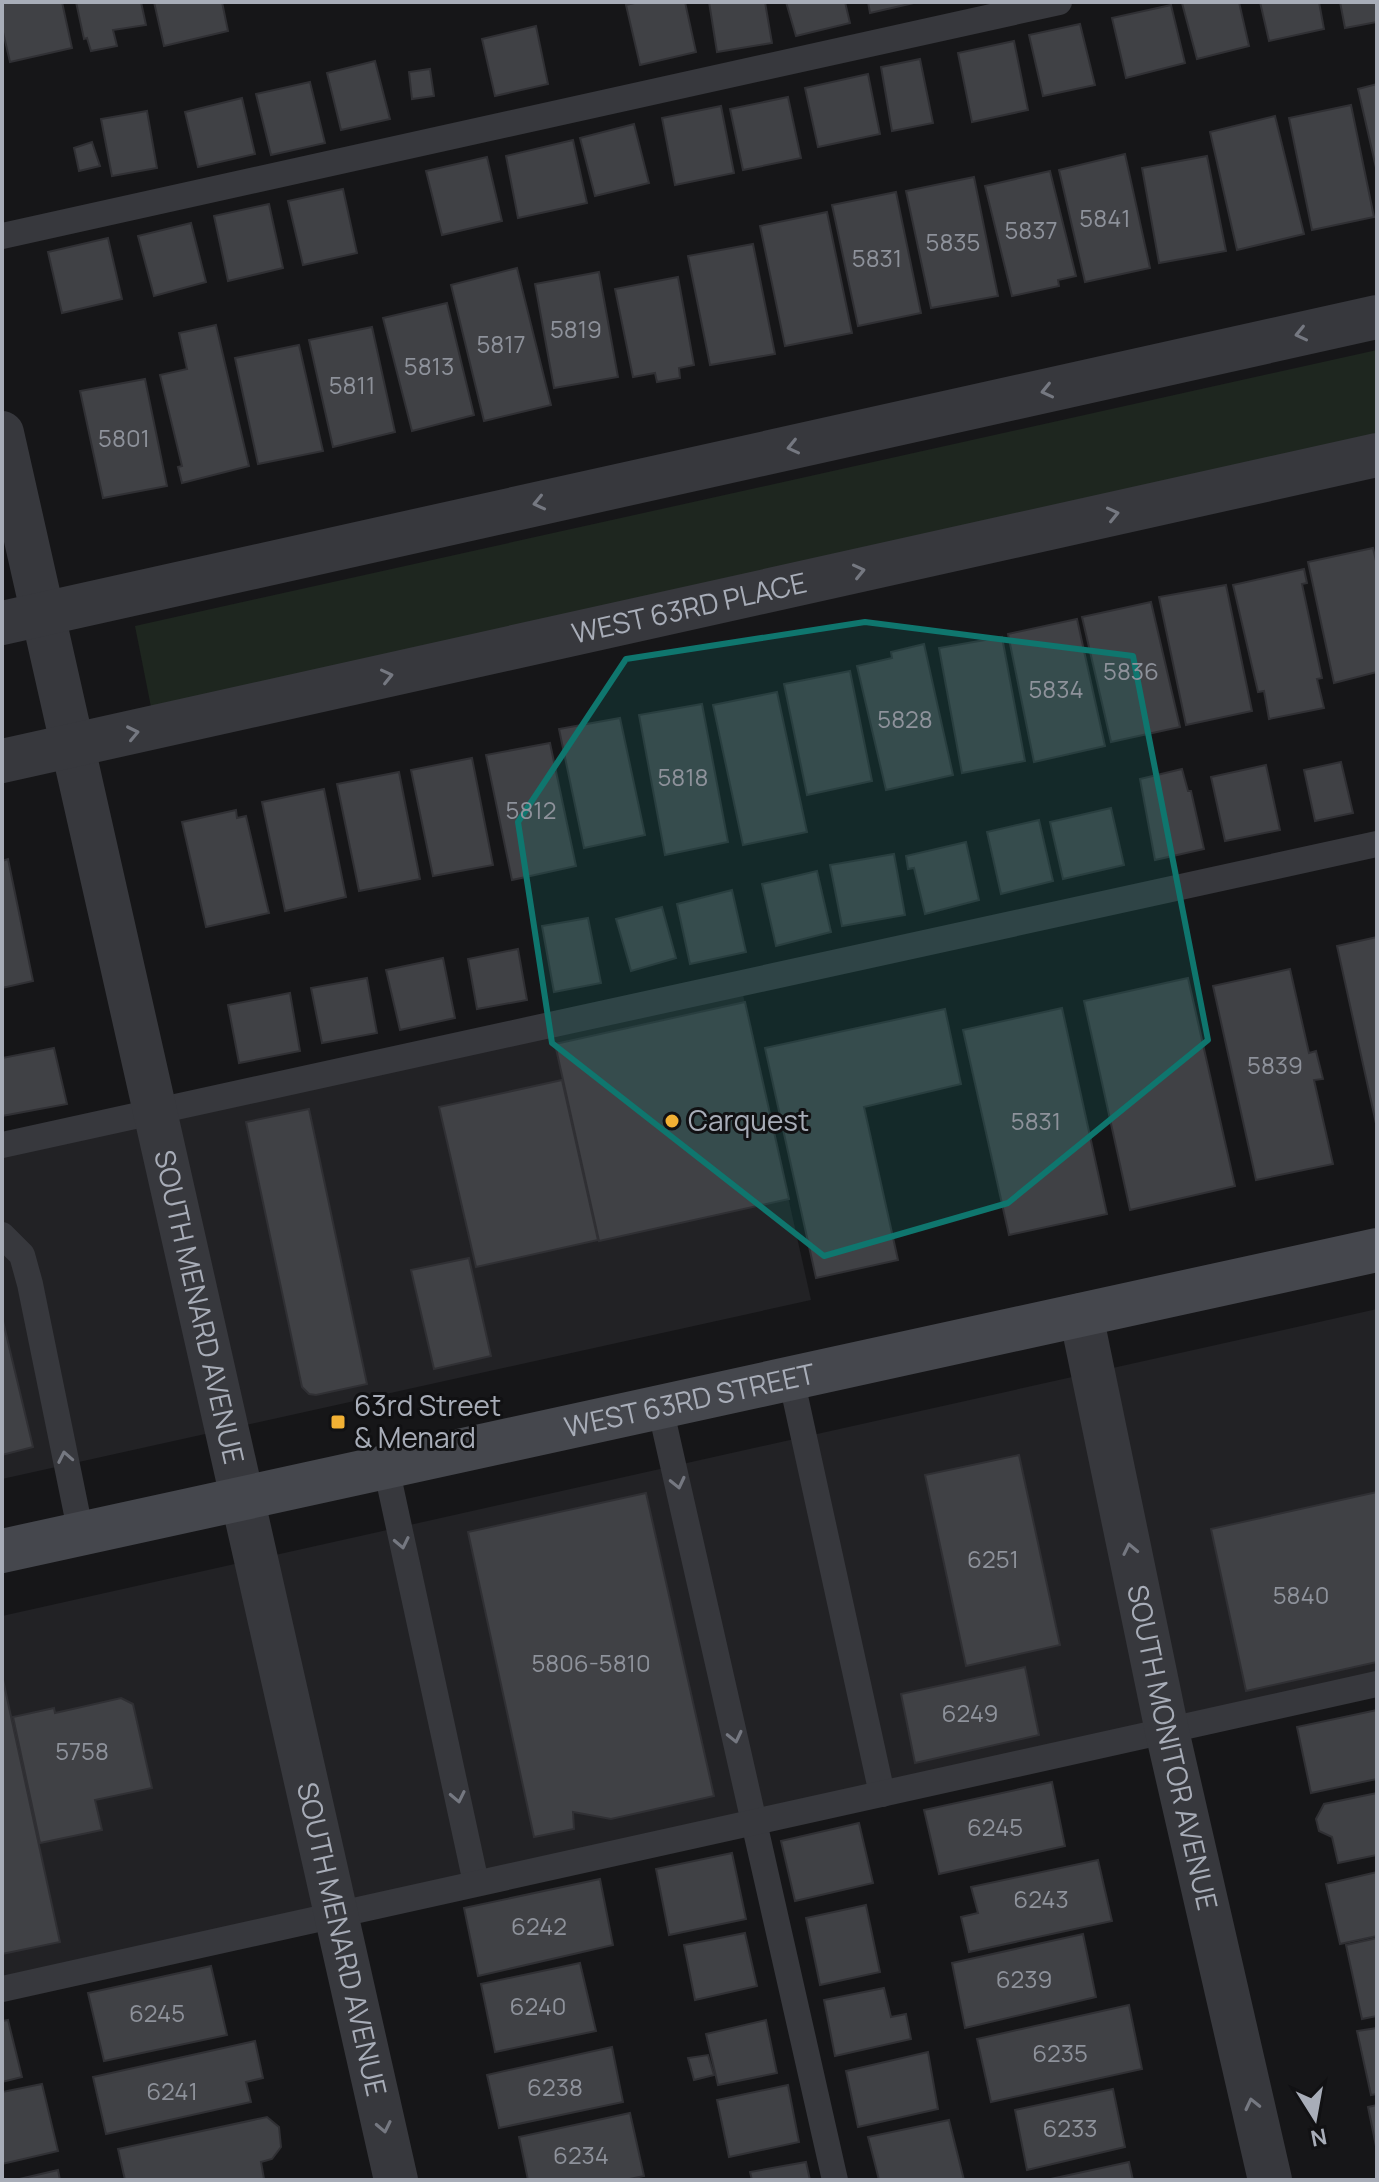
<svg xmlns="http://www.w3.org/2000/svg" width="1379" height="2182" viewBox="0 0 1379 2182" font-family="Manrope,sans-serif">
<rect width="100%" height="100%" fill="#161618"/>
<g fill="#222225">
<path d="M 742,990 L 811,1300 L 2,1479 L 2,1154 Z"/>
<path d="M 1377,1309 L 1377,1673 L 2,1981 L 2,1616 Z"/>
</g>
<path fill="#1e261f" d="M 1377,350 L 1377,434 L 151,707 L 135,626 Z"/>
<g fill="#404145" stroke="#303034" stroke-width="2">
<path d="M 2,2 L 62,2 L 72,48 L 10,62 L 2,28 Z"/>
<path d="M 76,2 L 141,2 L 146,25 L 113,30 L 117,46 L 91,51 L 87,38 L 84,39 Z"/>
<path d="M 154,2 L 222,2 L 228,31 L 164,46 Z"/>
<path d="M 639,2 L 685,2 L 696,52 L 640,65 L 626,5 Z"/>
<path d="M 709,2 L 765,2 L 772,43 L 717,52 Z"/>
<path d="M 786,2 L 845,2 L 850,23 L 796,36 Z"/>
<path d="M 868,2 L 918,2 L 870,13 Z"/>
<path d="M 1239,2 L 1249,46 L 1197,59 L 1182,3 Z"/>
<path d="M 1260,2 L 1319,2 L 1324,29 L 1269,41 Z"/>
<path d="M 1340,2 L 1377,2 L 1377,22 L 1345,28 Z"/>
<path d="M 1171,5 L 1185,63 L 1126,78 L 1112,18 Z"/>
<path d="M 1080,24 L 1095,85 L 1043,96 L 1029,35 Z"/>
<path d="M 536,26 L 548,84 L 495,96 L 482,39 Z"/>
<path d="M 1014,41 L 1028,110 L 972,122 L 958,53 Z"/>
<path d="M 920,59 L 933,123 L 892,131 L 881,67 Z"/>
<path d="M 375,61 L 390,119 L 341,130 L 327,73 Z"/>
<path d="M 430,69 L 434,96 L 412,99 L 409,72 Z"/>
<path d="M 868,74 L 880,134 L 818,147 L 805,88 Z"/>
<path d="M 310,82 L 325,143 L 271,155 L 256,94 Z"/>
<path d="M 1377,84 L 1377,172 L 1358,89 Z"/>
<path d="M 788,97 L 801,158 L 743,170 L 730,109 Z"/>
<path d="M 242,98 L 255,154 L 198,167 L 185,112 Z"/>
<path d="M 1351,105 L 1374,217 L 1312,230 L 1289,118 Z"/>
<path d="M 721,106 L 734,173 L 675,185 L 662,118 Z"/>
<path d="M 147,111 L 157,168 L 112,176 L 101,119 Z"/>
<path d="M 1275,116 L 1304,234 L 1237,250 L 1210,132 Z"/>
<path d="M 634,124 L 649,183 L 595,196 L 580,138 Z"/>
<path d="M 573,140 L 587,203 L 518,218 L 506,156 Z"/>
<path d="M 92,142 L 100,166 L 79,171 L 74,148 Z"/>
<path d="M 1125,154 L 1150,268 L 1085,282 L 1059,170 Z"/>
<path d="M 1207,156 L 1226,251 L 1159,263 L 1142,168 Z"/>
<path d="M 487,157 L 502,221 L 442,235 L 426,171 Z"/>
<path d="M 1050,171 L 1076,276 L 1058,280 L 1059,286 L 1012,296 L 985,186 Z"/>
<path d="M 974,177 L 998,296 L 931,308 L 906,191 Z"/>
<path d="M 343,189 L 357,253 L 303,265 L 288,201 Z"/>
<path d="M 896,192 L 921,313 L 858,326 L 832,205 Z"/>
<path d="M 269,204 L 283,268 L 228,281 L 214,216 Z"/>
<path d="M 827,212 L 852,333 L 785,346 L 760,226 Z"/>
<path d="M 191,223 L 206,282 L 154,296 L 138,236 Z"/>
<path d="M 108,238 L 122,299 L 62,313 L 48,252 Z"/>
<path d="M 753,244 L 775,354 L 710,365 L 688,256 Z"/>
<path d="M 517,268 L 551,405 L 484,421 L 451,285 Z"/>
<path d="M 599,272 L 618,377 L 554,388 L 535,284 Z"/>
<path d="M 678,277 L 694,365 L 679,368 L 680,378 L 657,382 L 655,373 L 633,377 L 615,289 Z"/>
<path d="M 447,303 L 474,415 L 412,431 L 383,318 Z"/>
<path d="M 216,325 L 249,466 L 182,483 L 178,467 L 182,466 L 160,375 L 187,369 L 179,333 Z"/>
<path d="M 372,327 L 395,432 L 333,447 L 309,340 Z"/>
<path d="M 299,345 L 323,451 L 258,464 L 235,358 Z"/>
<path d="M 145,379 L 167,486 L 103,498 L 80,391 Z"/>
<path d="M 1373,548 L 1377,565 L 1377,672 L 1334,683 L 1308,562 Z"/>
<path d="M 1304,569 L 1307,583 L 1302,584 L 1322,678 L 1317,679 L 1324,708 L 1269,719 L 1264,691 L 1258,692 L 1233,585 Z"/>
<path d="M 1226,585 L 1252,711 L 1186,725 L 1159,597 Z"/>
<path d="M 1151,602 L 1180,727 L 1111,742 L 1082,617 Z"/>
<path d="M 1077,619 L 1105,746 L 1034,762 L 1008,634 Z"/>
<path d="M 1002,637 L 1025,761 L 962,773 L 939,648 Z"/>
<path d="M 924,644 L 953,775 L 886,790 L 857,666 L 892,658 L 891,652 Z"/>
<path d="M 850,671 L 872,781 L 807,795 L 784,684 Z"/>
<path d="M 777,692 L 807,832 L 743,845 L 713,705 Z"/>
<path d="M 702,704 L 728,842 L 665,855 L 639,715 Z"/>
<path d="M 620,718 L 645,835 L 584,848 L 559,729 Z"/>
<path d="M 550,743 L 576,866 L 512,880 L 486,755 Z"/>
<path d="M 472,758 L 493,865 L 433,876 L 411,770 Z"/>
<path d="M 1341,762 L 1353,813 L 1315,821 L 1304,770 Z"/>
<path d="M 1266,765 L 1280,830 L 1225,841 L 1211,777 Z"/>
<path d="M 1182,769 L 1188,791 L 1191,791 L 1204,849 L 1155,860 L 1140,779 Z"/>
<path d="M 399,772 L 420,879 L 359,891 L 337,784 Z"/>
<path d="M 324,789 L 346,897 L 285,911 L 262,802 Z"/>
<path d="M 1111,808 L 1124,865 L 1063,879 L 1050,822 Z"/>
<path d="M 236,810 L 237,818 L 246,816 L 269,913 L 206,927 L 182,822 Z"/>
<path d="M 1039,820 L 1053,881 L 1001,894 L 987,832 Z"/>
<path d="M 966,842 L 979,900 L 925,914 L 914,868 L 908,869 L 906,856 Z"/>
<path d="M 894,854 L 905,915 L 842,926 L 830,865 Z"/>
<path d="M 8,859 L 33,981 L 2,988 L 2,861 Z"/>
<path d="M 817,871 L 831,932 L 776,946 L 762,884 Z"/>
<path d="M 732,890 L 746,952 L 690,964 L 677,904 Z"/>
<path d="M 662,907 L 676,958 L 631,971 L 616,919 Z"/>
<path d="M 588,918 L 601,983 L 554,992 L 542,926 Z"/>
<path d="M 1377,937 L 1377,1128 L 1337,946 Z"/>
<path d="M 518,949 L 527,1000 L 477,1009 L 468,959 Z"/>
<path d="M 443,958 L 455,1018 L 400,1030 L 386,970 Z"/>
<path d="M 1290,969 L 1309,1053 L 1316,1051 L 1323,1079 L 1314,1080 L 1333,1164 L 1256,1180 L 1213,986 Z"/>
<path d="M 367,978 L 377,1033 L 322,1043 L 311,988 Z"/>
<path d="M 1188,978 L 1235,1186 L 1130,1210 L 1084,1001 Z"/>
<path d="M 290,993 L 300,1051 L 239,1063 L 228,1005 Z"/>
<path d="M 745,1002 L 789,1199 L 599,1241 L 555,1044 Z"/>
<path d="M 1062,1008 L 1107,1214 L 1009,1235 L 963,1030 Z"/>
<path d="M 945,1009 L 961,1084 L 864,1107 L 898,1260 L 816,1278 L 765,1048 Z"/>
<path d="M 54,1048 L 67,1104 L 2,1116 L 2,1058 Z"/>
<path d="M 562,1080 L 598,1240 L 476,1267 L 439,1107 Z"/>
<path d="M 309,1109 L 367,1384 L 316,1395 L 309,1394 L 302,1387 L 246,1122 Z"/>
<path d="M 469,1258 L 491,1356 L 434,1369 L 411,1270 Z"/>
<path d="M 2,1317 L 33,1447 L 2,1455 Z"/>
<path d="M 1019,1455 L 1060,1645 L 966,1666 L 925,1475 Z"/>
<path d="M 1377,1492 L 1377,1662 L 1246,1691 L 1211,1529 Z"/>
<path d="M 646,1493 L 714,1796 L 611,1819 L 573,1812 L 574,1829 L 534,1837 L 468,1532 Z"/>
<path d="M 1025,1667 L 1039,1735 L 915,1763 L 901,1694 Z"/>
<path d="M 2,1675 L 60,1942 L 2,1954 Z"/>
<path d="M 121,1698 L 133,1704 L 152,1788 L 95,1800 L 102,1830 L 40,1843 L 13,1717 L 54,1708 L 55,1713 Z"/>
<path d="M 1377,1710 L 1377,1779 L 1311,1793 L 1297,1727 Z"/>
<path d="M 1052,1782 L 1065,1846 L 939,1874 L 924,1810 Z"/>
<path d="M 1377,1793 L 1377,1855 L 1338,1863 L 1332,1837 L 1319,1831 L 1316,1819 L 1324,1804 Z"/>
<path d="M 859,1823 L 873,1883 L 795,1901 L 781,1841 Z"/>
<path d="M 732,1853 L 746,1919 L 669,1935 L 656,1869 Z"/>
<path d="M 1098,1860 L 1112,1921 L 969,1952 L 961,1917 L 978,1913 L 971,1887 Z"/>
<path d="M 1377,1872 L 1377,1936 L 1340,1944 L 1326,1884 Z"/>
<path d="M 600,1879 L 613,1945 L 478,1976 L 464,1908 Z"/>
<path d="M 866,1905 L 880,1972 L 820,1985 L 806,1918 Z"/>
<path d="M 745,1933 L 757,1986 L 695,2000 L 684,1945 Z"/>
<path d="M 1083,1934 L 1096,1997 L 965,2028 L 952,1963 Z"/>
<path d="M 1377,1938 L 1377,2016 L 1362,2019 L 1346,1945 Z"/>
<path d="M 580,1963 L 596,2031 L 495,2052 L 481,1984 Z"/>
<path d="M 211,1966 L 227,2035 L 104,2061 L 88,1993 Z"/>
<path d="M 884,1988 L 891,2017 L 906,2014 L 911,2039 L 835,2056 L 824,2000 Z"/>
<path d="M 1129,2005 L 1142,2069 L 991,2102 L 977,2039 Z"/>
<path d="M 8,2020 L 22,2077 L 2,2082 L 2,2021 Z"/>
<path d="M 766,2020 L 777,2073 L 718,2085 L 706,2034 Z"/>
<path d="M 1377,2028 L 1377,2094 L 1371,2095 L 1357,2031 Z"/>
<path d="M 255,2041 L 263,2078 L 246,2082 L 251,2102 L 106,2134 L 93,2077 Z"/>
<path d="M 612,2047 L 623,2102 L 499,2128 L 487,2075 Z"/>
<path d="M 928,2052 L 938,2109 L 858,2127 L 846,2071 Z"/>
<path d="M 708,2055 L 714,2075 L 694,2080 L 688,2058 Z"/>
<path d="M 42,2084 L 58,2151 L 2,2164 L 2,2092 Z"/>
<path d="M 788,2085 L 799,2142 L 729,2157 L 717,2100 Z"/>
<path d="M 1113,2089 L 1125,2147 L 1027,2170 L 1015,2110 Z"/>
<path d="M 1377,2105 L 1377,2151 L 1368,2107 Z"/>
<path d="M 630,2113 L 644,2176 L 625,2180 L 528,2180 L 519,2137 Z"/>
<path d="M 267,2117 L 279,2127 L 281,2147 L 272,2159 L 261,2162 L 264,2179 L 125,2180 L 118,2149 Z"/>
<path d="M 949,2120 L 964,2180 L 879,2180 L 868,2137 Z"/>
<path d="M 806,2162 L 810,2180 L 752,2180 L 750,2172 Z"/>
<path d="M 1129,2162 L 1133,2180 L 1046,2180 Z"/>
<path d="M 58,2170 L 60,2180 L 15,2180 Z"/>
</g>
<g fill="none" stroke-linecap="round" stroke-linejoin="round">
<g stroke="#37383d" stroke-width="26">
<path d="M 2,236 L 1059,2"/>
<path d="M 2,1145 L 1377,844"/>
<path d="M 2,1235 L 22,1255 L 30,1284 L 81,1534"/>
<path d="M 791,1378 L 882,1794"/>
<path d="M 660,1407 L 835,2180"/>
<path d="M 386,1467 L 476,1883"/>
<path d="M 2,1989 L 1377,1684"/>
</g>
<g stroke="#37383d" stroke-width="44">
<path id="s1" d="M 2,433 L 396,2180"/>
<path d="M 2,623 L 1377,317"/>
<path id="s2" d="M 2,761 L 1377,455"/>
<path id="s3" d="M 1081,1315 L 1167,1731 L 1270,2180"/>
</g>
<path stroke="#45474d" stroke-width="44" id="s4" d="M 2,1551 L 1377,1250"/>
</g>
<defs><path id="oneway-chevron" d="M-2-3.5L2.5 0L-2 3.5" fill="none" stroke-width="1.6" stroke-linecap="round" stroke-linejoin="round" transform="scale(2)"/></defs>
<g stroke="#757881">
<use href="#oneway-chevron" transform="translate(1301 334) rotate(167)"/>
<use href="#oneway-chevron" transform="translate(1047 391) rotate(167)"/>
<use href="#oneway-chevron" transform="translate(793 447) rotate(167)"/>
<use href="#oneway-chevron" transform="translate(539 503) rotate(167)"/>
<use href="#oneway-chevron" transform="translate(1113 514) rotate(-13)"/>
<use href="#oneway-chevron" transform="translate(859 571) rotate(-13)"/>
<use href="#oneway-chevron" transform="translate(387 676) rotate(-13)"/>
<use href="#oneway-chevron" transform="translate(133 733) rotate(-12)"/>
<use href="#oneway-chevron" transform="translate(65 1457) rotate(-101)"/>
<use href="#oneway-chevron" transform="translate(678 1483) rotate(77)"/>
<use href="#oneway-chevron" transform="translate(402 1543) rotate(78)"/>
<use href="#oneway-chevron" transform="translate(1130 1549) rotate(-102)"/>
<use href="#oneway-chevron" transform="translate(735 1737) rotate(77)"/>
<use href="#oneway-chevron" transform="translate(458 1797) rotate(78)"/>
<use href="#oneway-chevron" transform="translate(1252 2104) rotate(-103)"/>
<use href="#oneway-chevron" transform="translate(384 2127) rotate(78)"/>
</g>
<path fill="#0f766e" fill-opacity="0.2" stroke="#0f766e" stroke-width="6" stroke-linejoin="round" d="M 865,622 L 1133,656 L 1208,1040 L 1008,1203 L 824,1256 L 552,1043 L 518,822 L 626,659 Z"/>
<g fill="#f2b134" stroke="#111113" stroke-width="3">
<circle cx="672" cy="1121" r="8"/>
<rect x="330" y="1414" width="16" height="16" rx="4"/>
</g>
<g text-anchor="middle" stroke-width="6" stroke-linejoin="round" paint-order="stroke">
<g font-size="24" fill="#8e929b">
<text x="1105" y="227">5841</text>
<text x="1031" y="239">5837</text>
<text x="953" y="251">5835</text>
<text x="877" y="267">5831</text>
<text x="576" y="338">5819</text>
<text x="501" y="353">5817</text>
<text x="429" y="375">5813</text>
<text x="352" y="394">5811</text>
<text x="124" y="447">5801</text>
<text x="1131" y="680">5836</text>
<text x="1056" y="698">5834</text>
<text x="905" y="728">5828</text>
<text x="683" y="786">5818</text>
<text x="531" y="819">5812</text>
<text x="1275" y="1074">5839</text>
<text x="1036" y="1130">5831</text>
<text x="993" y="1568">6251</text>
<text x="1301" y="1604">5840</text>
<text x="591" y="1672">5806-5810</text>
<text x="970" y="1722">6249</text>
<text x="82" y="1760">5758</text>
<text x="995" y="1836">6245</text>
<text x="1041" y="1908">6243</text>
<text x="539" y="1935">6242</text>
<text x="1024" y="1988">6239</text>
<text x="538" y="2015">6240</text>
<text x="157" y="2022">6245</text>
<text x="1060" y="2062">6235</text>
<text x="555" y="2096">6238</text>
<text x="172" y="2100">6241</text>
<text x="1070" y="2137">6233</text>
<text x="581" y="2164">6234</text>
</g>
<g font-size="28" fill="#a8adb8" stroke="#111113">
<text dy="10" stroke="none"><textPath href="#s2" startOffset="704">WEST 63RD PLACE</textPath></text>
<text dy="10" stroke="none"><textPath href="#s1" startOffset="896">SOUTH MENARD AVENUE</textPath></text>
<text dy="10" stroke="none"><textPath href="#s4" startOffset="704">WEST 63RD STREET</textPath></text>
<text dy="10" stroke="none"><textPath href="#s3" startOffset="442">SOUTH MONITOR AVENUE</textPath></text>
<text dy="10" stroke="none"><textPath href="#s1" startOffset="1544">SOUTH MENARD AVENUE</textPath></text>
</g>
<g font-size="28" fill="#a8adb8" stroke="#111113" text-anchor="start">
<text x="688" y="1131">Carquest</text>
<text x="354" y="1416">63rd Street<tspan x="354" dy="32">&amp; Menard</tspan></text>
</g>
</g>
<rect width="1379" height="2182" fill="none" stroke="#a8adb8" stroke-width="8"/>
<g transform="translate(1315 2118) rotate(169)" stroke="#111113" stroke-width="6" paint-order="stroke">
<path d="M0-6L14 30L0 20L-14 30Z" fill="#a8adb8"/>
<text y="-12" font-size="22" font-weight="bold" text-anchor="middle" fill="#a8adb8">N</text>
</g>
</svg>
